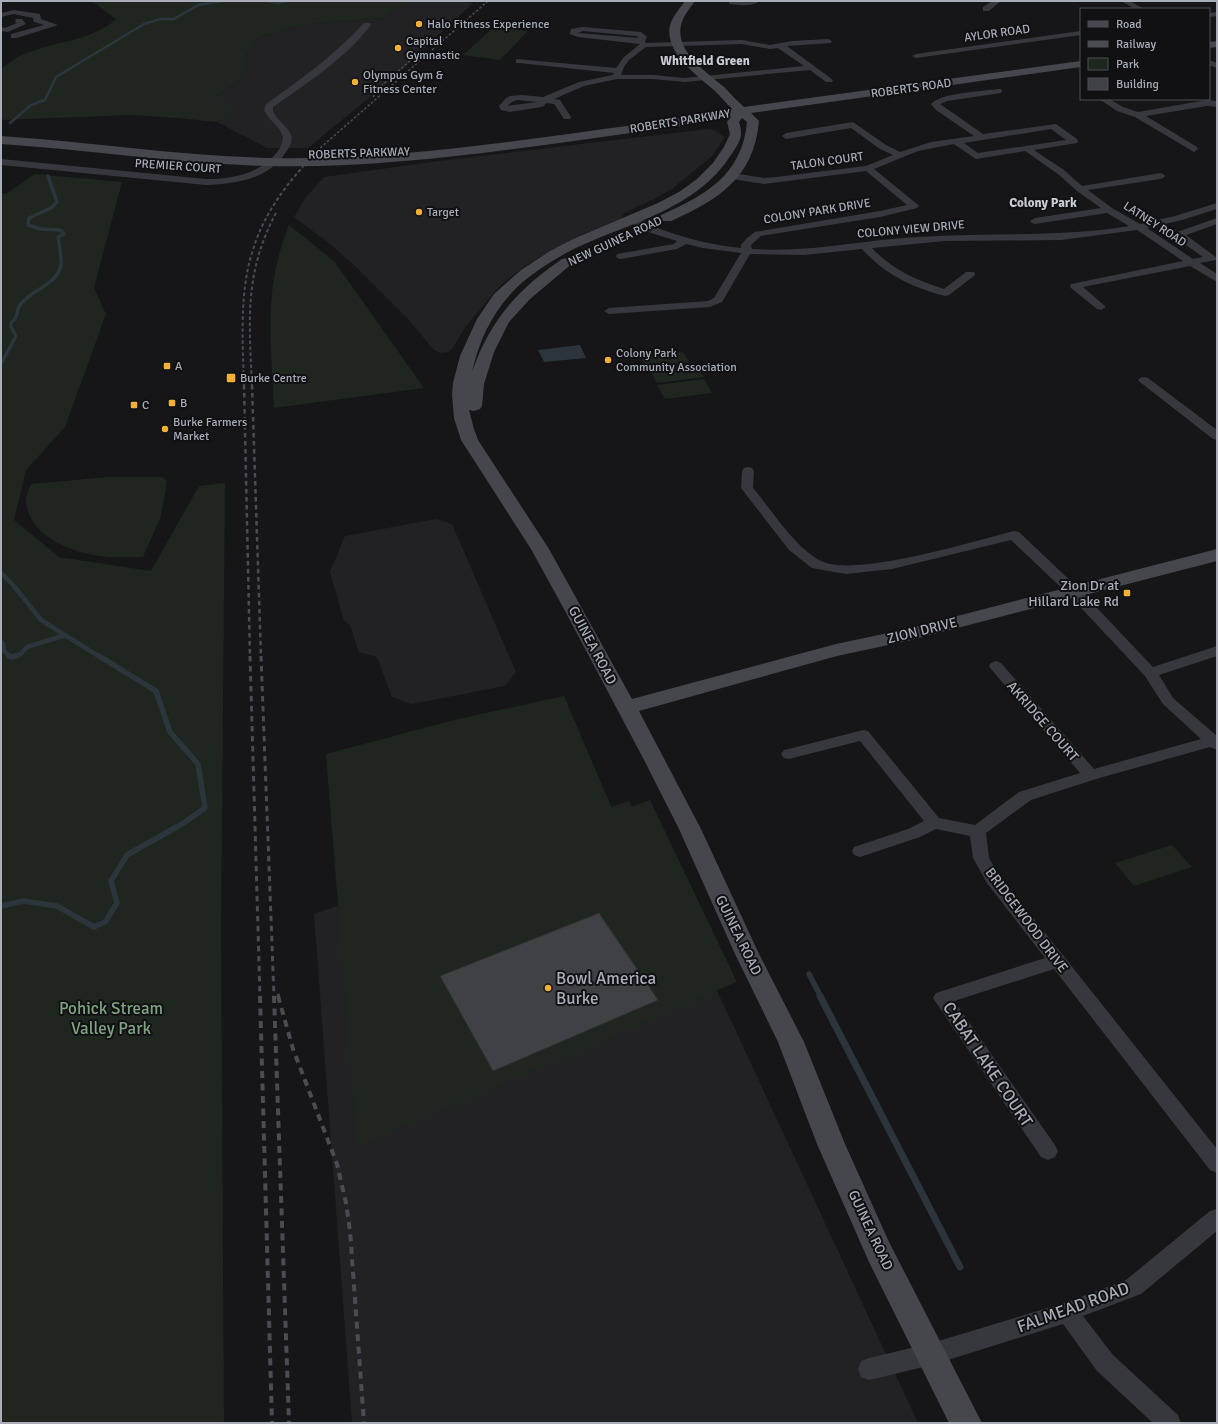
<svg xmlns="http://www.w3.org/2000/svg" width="1218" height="1424" viewBox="0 0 1218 1424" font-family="Signika,sans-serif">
<rect width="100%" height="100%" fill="#161618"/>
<g fill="#222225">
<path d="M 408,1 L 456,1 L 473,3 L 387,83 L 308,148 L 267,148 L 217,122 L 225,118 L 214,97 L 237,82 L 244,70 L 244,57 L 260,37 L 302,25 L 383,18 Z"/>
<path d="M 708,129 L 716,131 L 725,137 L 712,156 L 706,161 L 672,189 L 652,200 L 624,213 L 622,218 L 574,238 L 526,265 L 501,285 L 487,301 L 466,326 L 452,349 L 448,352 L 440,353 L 434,350 L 408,319 L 354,265 L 329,243 L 294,217 L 306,197 L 324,177 L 439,161 Z"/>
<path d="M 436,519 L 452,524 L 516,672 L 505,686 L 412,704 L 392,697 L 377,657 L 359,652 L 350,625 L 344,621 L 330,572 L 345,536 Z"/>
<path d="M 629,801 L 918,1423 L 352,1423 L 314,914 Z"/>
</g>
<g fill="#1e261f">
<path d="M 92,1 L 408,1 L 383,18 L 302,25 L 260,37 L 244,57 L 244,70 L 237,82 L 214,97 L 226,104 L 225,118 L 217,122 L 166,117 L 130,115 L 1,120 L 1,69 C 8,64 16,57 24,54 C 55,41 90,42 116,19 Z"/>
<path d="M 495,26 L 528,31 L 500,60 L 463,55 Z"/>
<path d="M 35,174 L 122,182 L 94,288 L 106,314 L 65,427 L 26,470 L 14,520 L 59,557 L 151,571 L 199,486 L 225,483 L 221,929 L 224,1423 L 1,1423 L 1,194 L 7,193 Z"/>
<path d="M 289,225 L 334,261 L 424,388 L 274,408 C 271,341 263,289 289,225 Z"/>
<path d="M 683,352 L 689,362 L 647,368 L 641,358 Z"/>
<path d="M 696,364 L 704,377 L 657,383 L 650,370 Z"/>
<path d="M 704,379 L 712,393 L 665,399 L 657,385 Z"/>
<path d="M 108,477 L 162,477 L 167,481 L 161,516 L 143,557 C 129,557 115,558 100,556 C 70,552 29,536 26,501 C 26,496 29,489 31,484 Z"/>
<path d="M 564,696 L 614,813 L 650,800 L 737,982 L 357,1146 L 326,754 L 454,720 Z"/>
<path d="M 1172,845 L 1192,867 L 1134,886 L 1115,863 Z"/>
</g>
<path fill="#2c353c" d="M 580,345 L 586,358 L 544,362 L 538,350 Z"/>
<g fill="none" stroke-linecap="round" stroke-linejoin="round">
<g stroke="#2c353c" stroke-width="2.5">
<path d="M 221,1 L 259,1"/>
<path d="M 268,1 L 278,3 L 288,1"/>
<path d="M 10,123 L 31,105 L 45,100 L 56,77 L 144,24 L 160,19 L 174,19 L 198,5 L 222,1"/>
</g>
<path stroke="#2c353c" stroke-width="3.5" d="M 1,364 L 16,336 L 11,327 L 11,323 C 20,316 15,312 20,305 C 32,288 56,287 61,265 C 62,257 59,245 58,237 L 64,234 L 60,230 L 41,229 L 28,225 L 29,218 L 51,208 L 57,202 L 48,176"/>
<g stroke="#2c353c" stroke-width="4.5">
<path d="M 1,573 L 14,586 L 41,620 L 100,657"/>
<path d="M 1,642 L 3,643 L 4,651 L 11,657"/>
<path d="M 12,657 L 21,654 L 27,647 L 66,635"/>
</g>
<g stroke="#2c353c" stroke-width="5.5">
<path d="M 9,656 L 11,657 L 16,656"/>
<path d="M 1,906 L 23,901 L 57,906 L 94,927 L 105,922 L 117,903 L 111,881 L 127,855 L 182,824 L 205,808 L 198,764 L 170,732 L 156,691 L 99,656"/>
<path d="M 809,974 L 821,997"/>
</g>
<path stroke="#2c353c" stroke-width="7" d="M 820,996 L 960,1267"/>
</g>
<path fill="#404145" stroke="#303034" d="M 599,913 L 658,1000 L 493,1071 L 440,976 Z"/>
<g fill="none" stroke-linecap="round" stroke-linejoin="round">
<g fill="#37383d" fill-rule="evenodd">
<path d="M 729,1 L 760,1 C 752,7 739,5 729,4 Z"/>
<path d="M 992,1 L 1001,1 L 989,11 L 983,11 L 983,7 Z"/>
<path d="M 1121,1 L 1130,1 L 1144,9 L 1135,9 Z"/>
<path d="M 14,10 L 40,14 L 41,19 L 58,25 L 17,38 L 11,38 L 11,34 L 44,25 L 34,22 L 33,18 L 14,14 L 1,17 L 1,13 Z"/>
<path d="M 1217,12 L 1217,16 L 1209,17 L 1209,13 Z"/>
<path d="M 16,19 L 22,19 L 26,24 L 8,32 L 1,31 L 1,27 L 5,28 L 17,23 L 15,21 Z"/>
<path d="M 364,23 L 370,23 L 371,25 C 345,59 307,83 273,107 C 271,117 288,125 291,135 C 293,141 290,147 286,152 C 269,179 236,184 206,185 L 1,165 L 1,159 L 206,179 C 231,179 255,175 274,156 C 278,151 283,145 283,137 C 281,127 268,120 264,110 L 266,104 C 303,78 333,56 364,23 Z"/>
<path d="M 583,27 L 641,32 L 647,37 L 645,41 L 646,43 L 742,40 L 770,45 L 792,41 L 828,39 L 832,41 L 831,43 L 787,46 L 833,80 L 832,82 L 826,82 L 810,70 L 685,82 L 653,79 L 617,79 L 584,86 L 554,99 L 560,100 L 571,117 L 570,119 L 564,119 L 554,104 L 546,103 L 544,106 L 541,107 L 510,112 L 501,110 L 499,106 L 505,99 L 510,96 L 522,95 L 543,97 L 579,82 L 613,75 L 614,73 L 519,63 L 516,63 L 516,59 L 616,68 L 624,57 L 640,44 L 578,37 L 570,34 L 571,29 ZM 583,31 L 636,36 L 639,38 L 578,33 ZM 742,44 L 770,49 L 778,48 L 804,66 L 685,78 L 653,75 L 621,75 L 624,67 L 629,60 L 646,47 ZM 517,100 L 538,102 L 507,106 L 512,102 Z"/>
<path d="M 1081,31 L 1081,35 L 916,58 L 912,56 L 916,54 Z"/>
<path d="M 1209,60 L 1217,63 L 1217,68 L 1209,65 Z"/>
<path d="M 998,89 L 1001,89 L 1002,91 L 1001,93 L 947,101 L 940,104 L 983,134 L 1056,124 L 1077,139 L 1078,141 L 1077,143 L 1034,150 L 1064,170 L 1082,186 L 1160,173 L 1163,174 L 1165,176 L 1163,178 L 1160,179 L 1088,190 L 1112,208 L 1140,224 L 1175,216 L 1217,203 L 1217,209 L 1182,220 L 1147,228 L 1193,259 L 1203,257 L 1179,240 L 1175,234 L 1177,232 L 1217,218 L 1217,224 L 1186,235 L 1217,258 L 1216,260 L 1200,263 L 1217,274 L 1217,282 L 1190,266 L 1083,287 L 1106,307 L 1101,310 L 1097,309 L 1071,288 L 1070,286 L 1071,284 L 1183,261 L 1137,230 L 1061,240 L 945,241 L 872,248 C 891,269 916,280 944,289 L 966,272 L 974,272 L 975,274 L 974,276 L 949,295 L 945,296 C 913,288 884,274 862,249 L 804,255 L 750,254 L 722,302 L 710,307 L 609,314 L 604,311 L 609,308 L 708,301 L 714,298 L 741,253 L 703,248 L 686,244 L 677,249 L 621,259 L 617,258 L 616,256 L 617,254 L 674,244 L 677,241 L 651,233 L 629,222 L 627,220 L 629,218 C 638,216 651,226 660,229 C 687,239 713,245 741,248 L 741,245 L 747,238 L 755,232 L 880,211 L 907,205 L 866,171 L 764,184 L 732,179 L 727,176 L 732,173 L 764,178 L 776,177 L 866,166 L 893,155 L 880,149 L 851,128 L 786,139 L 782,136 L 786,133 L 853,122 L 886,145 L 900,152 L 931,142 L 974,136 L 936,110 L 931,104 C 940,93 983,91 998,89 ZM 1051,129 L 1066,140 L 978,153 L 964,143 ZM 954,144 L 976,159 L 1025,151 L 1058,174 L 1077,191 L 1101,208 L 1035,218 L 1030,221 L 1032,223 L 1035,224 L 1107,213 L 1129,226 C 1059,238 988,232 918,237 C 862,240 808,253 752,249 L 751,245 L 761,236 L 880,217 L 917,208 L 919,206 L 917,204 L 874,169 L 918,151 Z"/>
<path d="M 1099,99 L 1109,99 L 1123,107 L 1138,112 L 1207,100 L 1217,101 L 1217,107 L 1207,106 L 1146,116 L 1197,147 L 1198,149 L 1194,152 L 1135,117 L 1117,111 Z"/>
<path d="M 1144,377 L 1148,378 L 1217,430 L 1217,440 L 1213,439 L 1140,382 L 1138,380 L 1140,378 Z"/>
<path d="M 748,467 L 752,468 L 754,471 L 753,488 C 771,509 796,549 821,561 C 853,578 975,541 1014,531 L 1019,532 L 1078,588 L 1153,667 L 1217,646 L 1217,656 L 1159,675 L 1173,698 L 1217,736 L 1217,750 L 1210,747 L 1096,779 L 1031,800 L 986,833 L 989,858 L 999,875 L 1217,1149 L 1217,1173 L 1210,1170 L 1054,969 L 954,1001 L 1055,1145 L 1058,1151 L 1055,1157 L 1048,1160 L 1041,1157 L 933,998 L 936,993 L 1045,958 L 987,883 L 973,858 L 970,836 L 936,829 L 920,837 L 860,857 L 854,855 L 852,851 L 854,847 L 908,829 L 924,821 L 860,741 L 789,759 L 784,758 L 781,754 L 784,750 L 789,749 L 863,730 L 868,731 L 939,818 L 975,825 L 1019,792 L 1080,773 L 991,669 L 989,666 L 991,663 L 996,661 L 1001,663 L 1094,769 L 1201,739 L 1163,704 L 1145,676 L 1068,594 L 1011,540 L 892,569 L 846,574 L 817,569 L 812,568 L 789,550 L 741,488 L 742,471 L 744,468 Z"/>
<path d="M 1217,1209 L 1217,1231 L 1141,1294 L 1083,1316 L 1113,1355 L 1178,1415 L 1181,1423 L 1153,1423 L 1097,1371 L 1063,1324 L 932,1365 L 869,1380 L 861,1377 L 858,1369 L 861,1361 L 869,1358 L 932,1343 L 1067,1302 L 1126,1280 L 1210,1211 Z"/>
</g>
<g fill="#45474d" fill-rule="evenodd">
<path d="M 685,1 L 695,1 C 690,8 683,16 681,25 C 675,52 707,72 724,87 C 731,94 737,101 744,107 L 1081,61 L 1081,67 L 751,113 L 759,121 C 754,178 718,200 671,221 L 661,221 L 659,218 L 661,215 C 706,195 742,175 747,122 L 742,118 L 739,122 C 744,137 739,143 731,155 C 696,209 632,222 578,247 C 559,256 540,268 524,281 C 496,305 480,336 472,372 C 490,320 517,290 562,259 L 567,258 L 572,259 L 574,262 L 530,299 L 509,322 L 494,352 L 484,384 L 482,406 L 480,409 L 474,411 L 469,410 L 474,429 L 478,440 L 549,549 L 632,699 L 836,644 L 907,629 L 1217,549 L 1217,561 L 907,641 L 837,656 L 639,711 L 701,829 L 759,954 L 804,1042 L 845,1144 L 889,1242 L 982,1423 L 949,1423 L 869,1262 L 817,1144 L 778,1042 L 735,954 L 679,829 L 643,758 L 564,609 L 531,549 L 461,440 L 454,418 L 452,395 L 453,383 L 460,356 L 477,319 L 494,294 L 521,270 L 550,251 L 573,239 L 658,203 L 679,192 L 697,179 L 713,163 L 724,147 L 730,134 L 727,122 L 731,116 C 674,128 617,135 559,143 C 463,156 367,168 269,166 C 180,164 90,150 1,144 L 1,136 C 91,142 180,156 270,158 C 367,160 464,148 561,135 C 618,127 675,120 732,109 C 726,103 721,97 715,91 C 697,75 664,53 670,25 C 673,16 680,8 685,1 Z"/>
<path d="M 1217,41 L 1217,47 L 1209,48 L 1209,42 Z"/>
</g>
<g stroke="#4a4c52" stroke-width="1.5" stroke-dasharray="2.5 2" stroke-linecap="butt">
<path d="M 373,97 L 380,87 L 410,61"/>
<path d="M 299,171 L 319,149 L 488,1"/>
</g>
<g stroke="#4a4c52" stroke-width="2" stroke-dasharray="3.5 2.5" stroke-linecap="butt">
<path d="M 244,386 C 241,298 237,242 300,170"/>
<path d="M 252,386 C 249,320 244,272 277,211"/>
</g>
<g stroke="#4a4c52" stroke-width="2.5" stroke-dasharray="4.5 3.5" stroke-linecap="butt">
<path d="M 244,385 L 250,657"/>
<path d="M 252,385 L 261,657"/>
</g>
<g stroke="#4a4c52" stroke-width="3" stroke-dasharray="5.5 4.5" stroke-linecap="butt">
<path d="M 250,656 L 260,997"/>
<path d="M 261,656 L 274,997"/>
<path d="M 278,994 L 279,997"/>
</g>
<g stroke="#4a4c52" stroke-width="4" stroke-dasharray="7 5.5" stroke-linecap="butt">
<path d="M 260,996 L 272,1423"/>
<path d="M 274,996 L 289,1423"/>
<path d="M 278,996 L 293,1049 L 337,1164 L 346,1203 L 350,1231 L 364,1423"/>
</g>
</g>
<g fill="#f2b134" stroke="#111113" stroke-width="1.5">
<circle cx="419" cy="24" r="4"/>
<circle cx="398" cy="48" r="4"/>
<circle cx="355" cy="82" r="4"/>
<circle cx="419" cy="212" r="4"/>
<circle cx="608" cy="360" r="4"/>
<rect x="163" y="362" width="8" height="8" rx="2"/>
<rect x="226" y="373" width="10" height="10" rx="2"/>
<rect x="168" y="399" width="8" height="8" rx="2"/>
<rect x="130" y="401" width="8" height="8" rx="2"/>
<circle cx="165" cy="429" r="4"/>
<rect x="1123" y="589" width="8" height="8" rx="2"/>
<circle cx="548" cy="988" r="4"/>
</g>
<g text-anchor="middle" stroke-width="4" stroke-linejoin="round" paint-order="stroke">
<g font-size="12" fill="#a8adb8" stroke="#111113" text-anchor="start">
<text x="427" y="28">Halo Fitness Experience</text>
<text x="406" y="45">Capital<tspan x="406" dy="14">Gymnastic</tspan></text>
<text x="363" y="79">Olympus Gym &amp;<tspan x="363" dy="14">Fitness Center</tspan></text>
<text x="427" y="216">Target</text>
<text x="616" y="357">Colony Park<tspan x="616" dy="14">Community Association</tspan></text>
<text x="175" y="370">A</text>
<text x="240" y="382">Burke Centre</text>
<text x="180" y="407">B</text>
<text x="142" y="409">C</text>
<text x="173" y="426">Burke Farmers<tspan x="173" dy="14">Market</tspan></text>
</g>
<g font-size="12" fill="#a8adb8" stroke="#111113">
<text transform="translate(997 33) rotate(-8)" y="4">AYLOR ROAD</text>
<text transform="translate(911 88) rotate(-8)" y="4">ROBERTS ROAD</text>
<text transform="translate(680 121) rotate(-9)" y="4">ROBERTS PARKWAY</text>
<text transform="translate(359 153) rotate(-2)" y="4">ROBERTS PARKWAY</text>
<text transform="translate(827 161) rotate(-8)" y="4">TALON COURT</text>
<text transform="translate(178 166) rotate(4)" y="4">PREMIER COURT</text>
<text transform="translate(817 211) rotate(-9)" y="4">COLONY PARK DRIVE</text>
<text transform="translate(1155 224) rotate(33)" y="4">LATNEY ROAD</text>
<text transform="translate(911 229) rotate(-5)" y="4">COLONY VIEW DRIVE</text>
<text transform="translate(615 241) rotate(-25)" y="4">NEW GUINEA ROAD</text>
</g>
<g font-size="13" font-weight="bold" fill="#c9ccd4" stroke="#111113">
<text x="705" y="65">Whitfield Green</text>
<text x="1043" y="207">Colony Park</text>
</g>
<g font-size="14" fill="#a8adb8" stroke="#111113" text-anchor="end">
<text x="1119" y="590">Zion Dr at<tspan x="1119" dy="16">Hillard Lake Rd</tspan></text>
</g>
<g font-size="14" fill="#a8adb8" stroke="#111113">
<text transform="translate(922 630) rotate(-14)" y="5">ZION DRIVE</text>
<text transform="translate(593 645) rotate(62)" y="5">GUINEA ROAD</text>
<text transform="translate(1043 721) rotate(49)" y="5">AKRIDGE COURT</text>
<text transform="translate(1027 920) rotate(53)" y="5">BRIDGEWOOD DRIVE</text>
<text transform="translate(739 935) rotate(64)" y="5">GUINEA ROAD</text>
<text transform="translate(871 1230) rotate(65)" y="5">GUINEA ROAD</text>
</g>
<g font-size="17" fill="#a8adb8" stroke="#111113" text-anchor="start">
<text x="556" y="984">Bowl America<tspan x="556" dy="20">Burke</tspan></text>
</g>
<g font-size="17" fill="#7fa381" stroke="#111113">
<text x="111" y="1014">Pohick Stream<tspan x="111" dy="20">Valley Park</tspan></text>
</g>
<g font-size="17" fill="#a8adb8" stroke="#111113">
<text transform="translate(988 1064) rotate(56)" y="6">CABAT LAKE COURT</text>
<text transform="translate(1073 1307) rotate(-20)" y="6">FALMEAD ROAD</text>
</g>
</g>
<rect width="1218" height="1424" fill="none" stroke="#a8adb8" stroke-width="4"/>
<rect x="1080" y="8" width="130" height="92" fill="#111113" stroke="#4d4f55"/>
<rect x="1088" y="21" width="20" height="6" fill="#45474d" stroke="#4d4f55"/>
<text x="1116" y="28" font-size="12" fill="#a8adb8">Road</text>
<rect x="1088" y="41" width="20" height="6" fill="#4a4c52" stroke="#4d4f55"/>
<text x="1116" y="48" font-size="12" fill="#a8adb8">Railway</text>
<rect x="1088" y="58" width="20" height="12" fill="#1e261f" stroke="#4d4f55"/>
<text x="1116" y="68" font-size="12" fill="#a8adb8">Park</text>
<rect x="1088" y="78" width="20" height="12" fill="#404145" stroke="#4d4f55"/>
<text x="1116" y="88" font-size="12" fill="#a8adb8">Building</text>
</svg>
